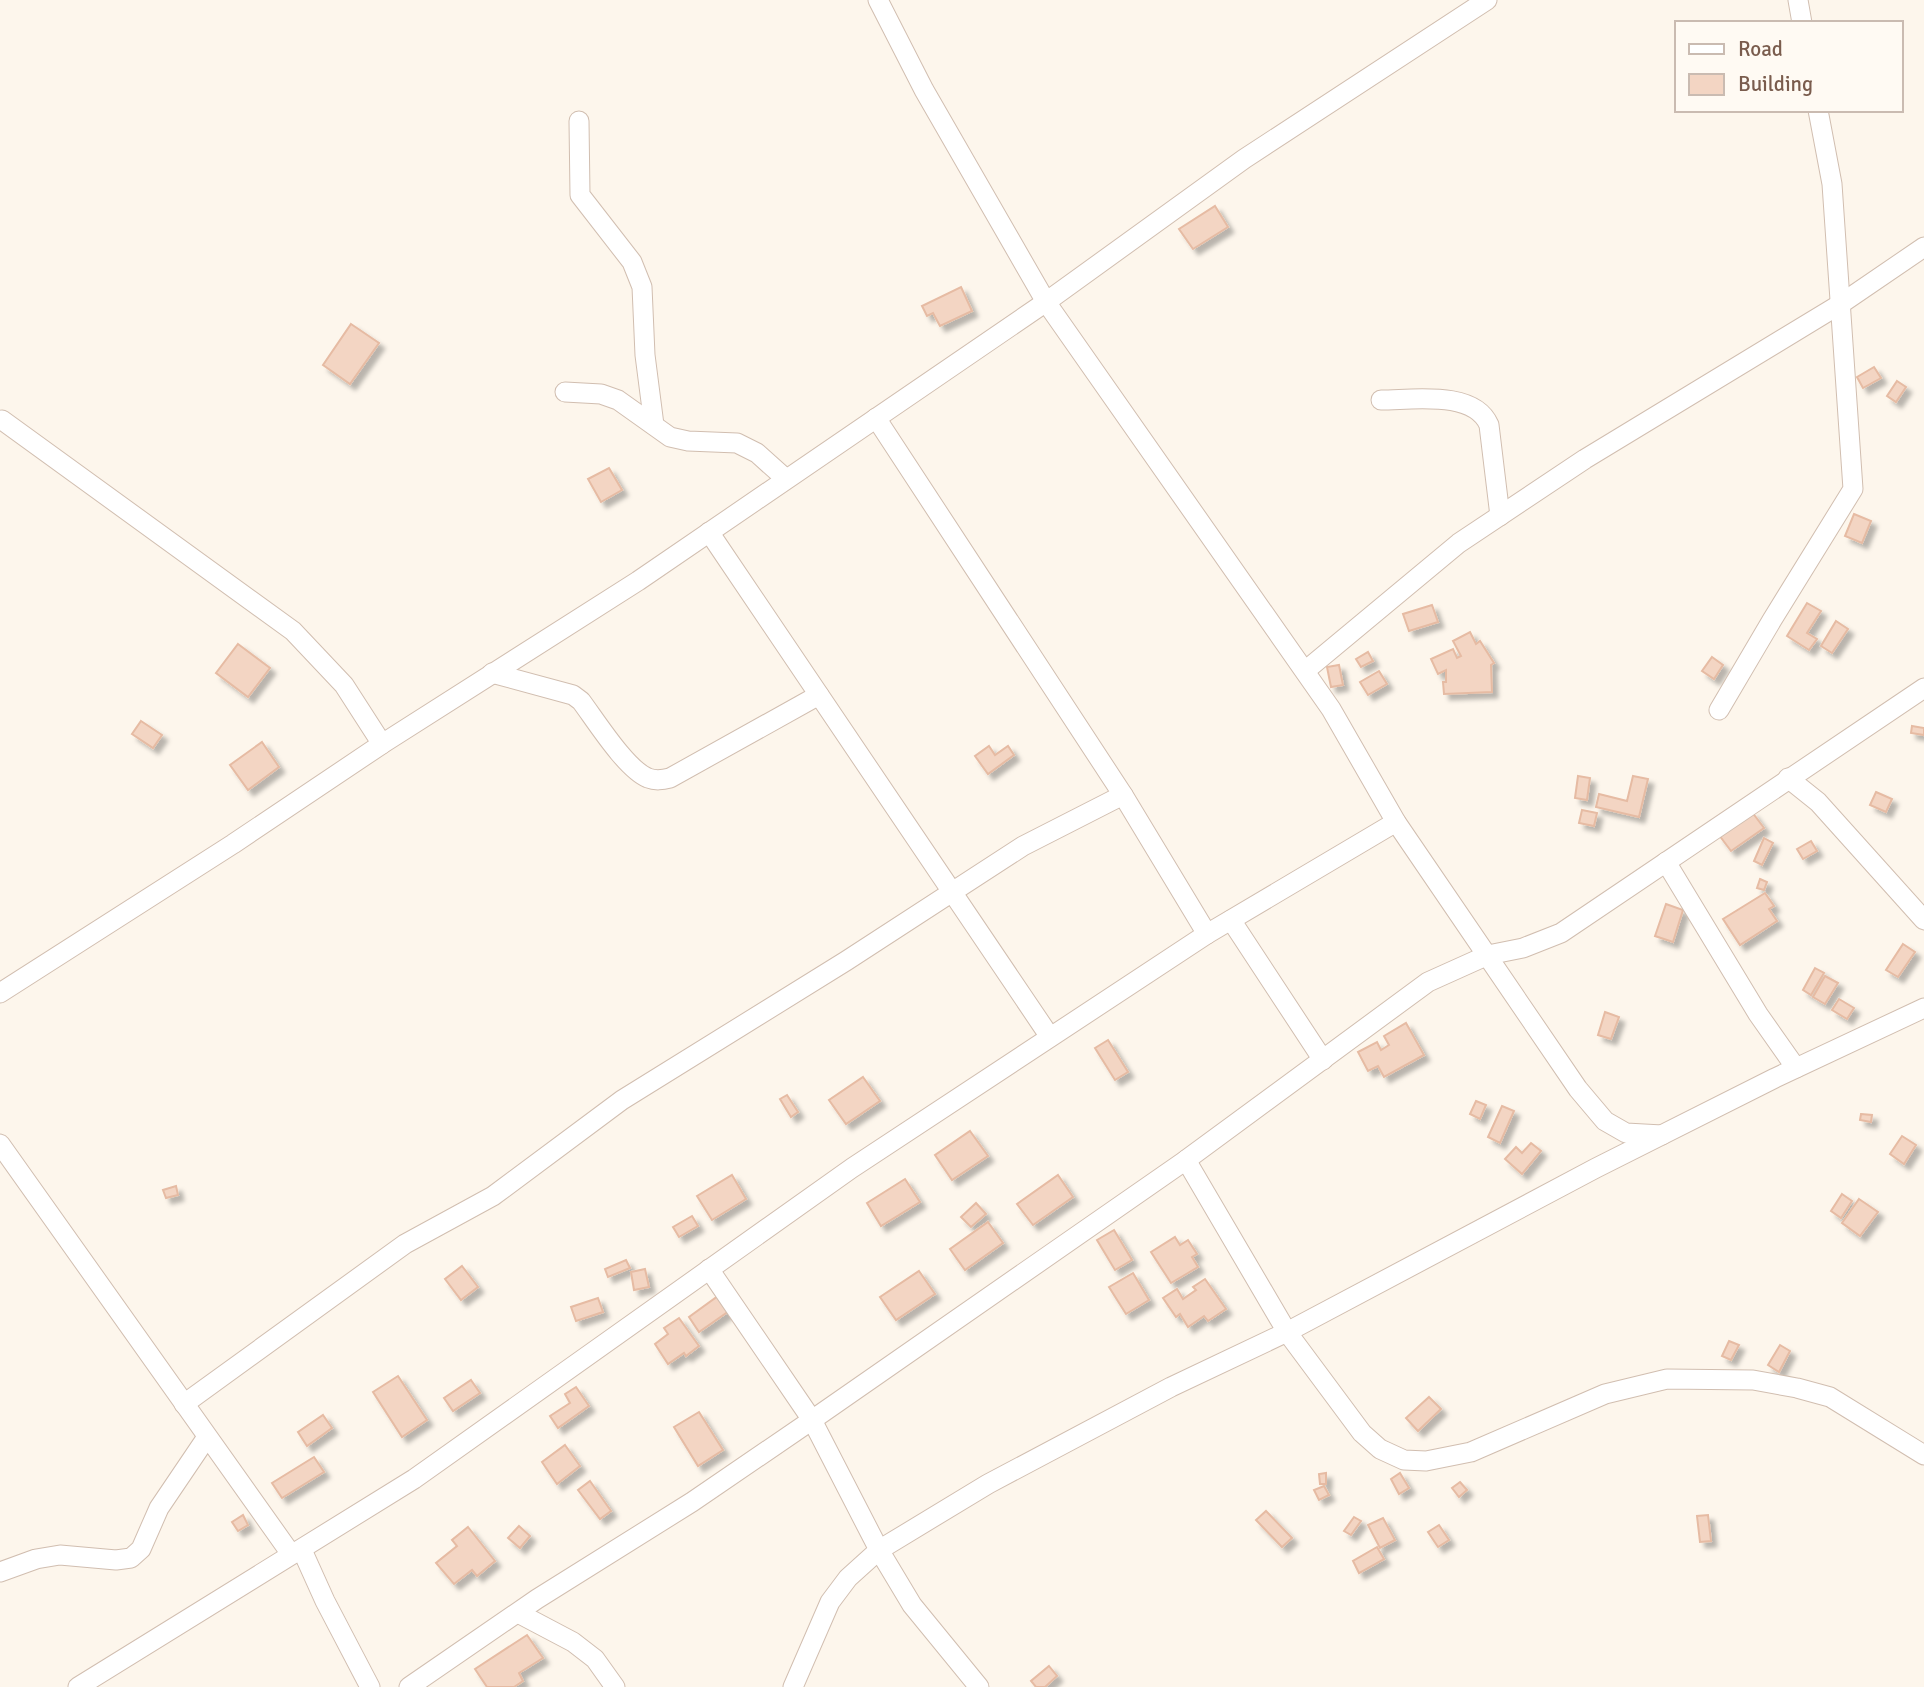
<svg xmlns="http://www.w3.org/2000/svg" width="1924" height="1687" viewBox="0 0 1924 1687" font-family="Signika,sans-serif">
<defs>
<filter id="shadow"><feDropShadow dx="5.5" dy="5.5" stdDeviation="2" flood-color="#0004"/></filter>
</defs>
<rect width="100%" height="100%" fill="#fdf6ec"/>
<g fill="#f3d5c3" stroke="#e6bba3" stroke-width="2" filter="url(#shadow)">
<path d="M 1215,206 L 1228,227 L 1193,249 L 1179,229 Z"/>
<path d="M 961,287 L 972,311 L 940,326 L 933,313 L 927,316 L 922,306 Z"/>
<path d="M 351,324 L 379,343 L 350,384 L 323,365 Z"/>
<path d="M 1874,367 L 1881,378 L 1863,388 L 1857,377 Z"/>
<path d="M 1897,381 L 1906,387 L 1896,402 L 1887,396 Z"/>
<path d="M 609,468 L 622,490 L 601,502 L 588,479 Z"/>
<path d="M 1854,514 L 1871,521 L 1862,543 L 1845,536 Z"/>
<path d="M 1807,603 L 1821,611 L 1807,633 L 1817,639 L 1809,650 L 1787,636 Z"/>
<path d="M 1432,605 L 1438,622 L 1409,631 L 1403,614 Z"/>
<path d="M 1836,621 L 1848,629 L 1832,653 L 1821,646 Z"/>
<path d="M 1470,632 L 1476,644 L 1480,641 L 1494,663 L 1491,665 L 1492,692 L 1444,694 L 1443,682 L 1446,682 L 1446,670 L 1438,674 L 1431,659 L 1453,649 L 1457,658 L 1461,656 L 1453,641 Z"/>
<path d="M 238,644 L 270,668 L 248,697 L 216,673 Z"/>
<path d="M 1368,652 L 1373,661 L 1361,667 L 1356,659 Z"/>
<path d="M 1712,657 L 1723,665 L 1714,679 L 1702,671 Z"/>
<path d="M 1339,665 L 1343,685 L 1331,687 L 1327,667 Z"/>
<path d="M 1379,671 L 1387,684 L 1368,695 L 1360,682 Z"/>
<path d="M 141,721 L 162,735 L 153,748 L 132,734 Z"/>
<path d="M 1912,726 L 1924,728 L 1924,735 L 1911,733 Z"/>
<path d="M 262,742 L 279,767 L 248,790 L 230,765 Z"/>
<path d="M 989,746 L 995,755 L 1008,746 L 1014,755 L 988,774 L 975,756 Z"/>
<path d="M 1578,776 L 1590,778 L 1587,800 L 1575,798 Z"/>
<path d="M 1633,776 L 1648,779 L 1639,817 L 1596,807 L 1599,794 L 1627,801 Z"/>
<path d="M 1876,792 L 1892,799 L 1886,812 L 1870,805 Z"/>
<path d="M 1582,810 L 1597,813 L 1594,826 L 1579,823 Z"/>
<path d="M 1752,812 L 1764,828 L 1731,851 L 1719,835 Z"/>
<path d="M 1764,838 L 1773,843 L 1762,865 L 1754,861 Z"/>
<path d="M 1811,841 L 1817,851 L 1803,859 L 1797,849 Z"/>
<path d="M 1760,879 L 1767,882 L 1764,890 L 1757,888 Z"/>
<path d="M 1765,893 L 1774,906 L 1769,909 L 1777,921 L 1740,945 L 1723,919 Z"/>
<path d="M 1666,904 L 1683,910 L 1673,942 L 1655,936 Z"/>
<path d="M 1903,944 L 1915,952 L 1898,977 L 1886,970 Z"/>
<path d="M 1815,968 L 1824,973 L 1811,995 L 1803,990 Z"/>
<path d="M 1825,976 L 1838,983 L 1825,1004 L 1813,997 Z"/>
<path d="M 1839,999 L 1854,1008 L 1847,1019 L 1832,1010 Z"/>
<path d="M 1605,1012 L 1619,1017 L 1611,1039 L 1598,1035 Z"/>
<path d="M 1406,1023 L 1424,1055 L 1384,1077 L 1378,1066 L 1368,1071 L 1358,1052 L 1377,1042 L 1381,1050 L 1389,1045 L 1384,1036 Z"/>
<path d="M 1108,1040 L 1128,1072 L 1115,1080 L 1095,1048 Z"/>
<path d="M 863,1077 L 880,1101 L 846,1124 L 829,1100 Z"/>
<path d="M 787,1095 L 798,1112 L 791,1117 L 780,1099 Z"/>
<path d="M 1476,1101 L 1486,1105 L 1480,1119 L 1470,1114 Z"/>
<path d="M 1502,1106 L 1514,1111 L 1500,1143 L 1488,1137 Z"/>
<path d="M 1861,1114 L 1872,1115 L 1871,1122 L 1860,1120 Z"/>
<path d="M 970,1131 L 988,1156 L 952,1180 L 935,1155 Z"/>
<path d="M 1902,1136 L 1916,1145 L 1904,1164 L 1890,1154 Z"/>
<path d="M 1531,1143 L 1541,1151 L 1522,1174 L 1505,1159 L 1516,1147 L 1522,1153 Z"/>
<path d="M 732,1175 L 746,1199 L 712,1220 L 697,1196 Z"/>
<path d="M 1058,1175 L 1073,1197 L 1033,1225 L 1017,1204 Z"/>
<path d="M 905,1179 L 920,1202 L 881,1226 L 867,1203 Z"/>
<path d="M 176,1186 L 178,1195 L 166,1198 L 163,1190 Z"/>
<path d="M 1842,1194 L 1852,1201 L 1841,1218 L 1831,1211 Z"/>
<path d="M 1859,1199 L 1878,1212 L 1860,1236 L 1842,1223 Z"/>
<path d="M 976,1203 L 986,1214 L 971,1227 L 961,1217 Z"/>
<path d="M 692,1216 L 698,1226 L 679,1237 L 673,1227 Z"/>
<path d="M 988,1222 L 1003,1243 L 965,1270 L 950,1249 Z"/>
<path d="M 1114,1230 L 1132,1260 L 1115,1270 L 1097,1240 Z"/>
<path d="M 1175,1237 L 1180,1245 L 1188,1240 L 1197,1254 L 1192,1257 L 1198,1267 L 1171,1283 L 1151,1252 Z"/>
<path d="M 626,1260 L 630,1268 L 608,1277 L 605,1269 Z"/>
<path d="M 462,1266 L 478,1287 L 461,1300 L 445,1279 Z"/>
<path d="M 645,1269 L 649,1287 L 634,1290 L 631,1272 Z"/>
<path d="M 919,1271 L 935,1294 L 896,1320 L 880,1297 Z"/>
<path d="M 1133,1273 L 1149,1300 L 1126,1314 L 1109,1287 Z"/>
<path d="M 1205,1279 L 1226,1309 L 1208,1321 L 1204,1316 L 1188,1327 L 1180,1314 L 1176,1317 L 1163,1298 L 1177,1289 L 1183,1299 L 1196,1290 L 1193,1287 Z"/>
<path d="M 718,1296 L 729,1311 L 699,1332 L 689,1317 Z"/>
<path d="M 598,1298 L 603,1312 L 576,1321 L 571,1307 Z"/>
<path d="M 679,1318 L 699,1346 L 686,1356 L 684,1353 L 668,1364 L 655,1344 L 668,1334 L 664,1328 Z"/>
<path d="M 1729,1341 L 1739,1345 L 1731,1360 L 1722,1356 Z"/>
<path d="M 1780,1345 L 1790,1351 L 1779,1372 L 1768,1365 Z"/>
<path d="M 398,1376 L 427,1420 L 402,1437 L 373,1392 Z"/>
<path d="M 471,1380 L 480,1393 L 453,1411 L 444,1398 Z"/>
<path d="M 576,1387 L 589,1406 L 558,1428 L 550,1416 L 570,1403 L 565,1394 Z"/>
<path d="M 1429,1397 L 1441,1409 L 1418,1431 L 1406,1418 Z"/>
<path d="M 699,1412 L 723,1450 L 698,1466 L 674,1427 Z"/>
<path d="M 323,1415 L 332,1428 L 307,1446 L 298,1432 Z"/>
<path d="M 565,1445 L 580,1466 L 557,1484 L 542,1462 Z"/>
<path d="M 314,1457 L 324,1472 L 282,1498 L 272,1483 Z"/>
<path d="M 1326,1473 L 1326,1484 L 1320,1484 L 1319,1474 Z"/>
<path d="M 1400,1473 L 1409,1488 L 1399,1494 L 1391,1479 Z"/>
<path d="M 590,1481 L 611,1511 L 600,1519 L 578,1490 Z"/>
<path d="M 1460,1482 L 1467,1490 L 1459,1497 L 1452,1488 Z"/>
<path d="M 1324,1486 L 1329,1495 L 1319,1500 L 1314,1490 Z"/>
<path d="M 1266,1511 L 1292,1538 L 1282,1547 L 1256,1520 Z"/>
<path d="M 243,1515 L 248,1525 L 238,1531 L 232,1522 Z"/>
<path d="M 1708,1515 L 1711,1541 L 1700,1542 L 1697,1516 Z"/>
<path d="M 1354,1517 L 1361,1521 L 1351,1535 L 1344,1531 Z"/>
<path d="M 1383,1518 L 1395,1540 L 1380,1548 L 1368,1525 Z"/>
<path d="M 1439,1525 L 1449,1540 L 1438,1547 L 1428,1532 Z"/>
<path d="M 519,1526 L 530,1536 L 520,1548 L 508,1538 Z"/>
<path d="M 468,1527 L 495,1561 L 477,1576 L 472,1570 L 454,1584 L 436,1563 L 457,1546 L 452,1540 Z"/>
<path d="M 1377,1547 L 1384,1559 L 1359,1573 L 1353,1561 Z"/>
<path d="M 527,1635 L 543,1658 L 519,1673 L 523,1681 L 514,1687 L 487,1687 L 475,1669 Z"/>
<path d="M 1049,1666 L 1057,1676 L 1045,1687 L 1036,1687 L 1031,1681 Z"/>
</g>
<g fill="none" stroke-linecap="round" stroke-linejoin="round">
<defs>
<g id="street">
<path d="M 878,0 L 924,90 L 1046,302 L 1331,709 L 1396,822 L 1578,1089 L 1605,1121 L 1626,1133 L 1662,1135"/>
<path d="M 1798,0 L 1802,23"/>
<path d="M 579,121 L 580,195 L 632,262 L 642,287 L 645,355 L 654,425"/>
<path d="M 565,392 L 601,394 L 618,400 L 670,437 L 688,441 L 737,443 L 757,453 L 786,479"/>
<path d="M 1381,400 C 1413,400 1474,390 1489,425 L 1500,516"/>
<path d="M 876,418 L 1123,795 L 1207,934"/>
<path d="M 2,420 L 293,631 L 344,685 L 382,744"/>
<path d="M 709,532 L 1050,1037"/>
<path d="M 1305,671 L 1459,543 L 1585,459 L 1842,303 L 1924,247"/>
<path d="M 492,673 L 573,695 L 581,701 C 596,721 626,769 648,778 C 656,781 662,780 670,778 L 819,695"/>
<path d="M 1719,710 L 1772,620 L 1853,489 L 1832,184 L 1818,110"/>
<path d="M 1788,778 L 1818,802 L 1924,920"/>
<path d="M 1666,862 L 1758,1014 L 1796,1068"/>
<path d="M 1231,920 L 1323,1060"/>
<path d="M 0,993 L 233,844 L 382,744 L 638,581 L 1046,302 L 1244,159 L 1487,0"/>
<path d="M 0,1144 L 291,1554"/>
<path d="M 1186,1160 L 1287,1332 L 1362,1433 L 1380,1449 L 1404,1460 L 1426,1461 L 1471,1452 L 1605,1394 L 1667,1379 L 1753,1380 L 1797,1388 L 1830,1397 L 1924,1455"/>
<path d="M 709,1269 L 812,1420 L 879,1550 L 912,1605 L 979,1687"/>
<path d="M 184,1404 L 405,1244 L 493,1196 L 622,1100 L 846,961 L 1023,846 L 1123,795"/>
<path d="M 302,1550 L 325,1601 L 370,1687"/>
<path d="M 0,1572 L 36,1559 L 60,1555 L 116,1560 L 131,1558 L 141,1549 L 159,1508 L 207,1437"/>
<path d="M 518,1613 L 573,1642 L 595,1659 L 615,1687"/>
<path d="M 78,1687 L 414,1479 L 852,1168 L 1207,934 L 1396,822"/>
<path d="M 409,1687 L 537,1599 L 692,1502 L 812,1420 L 1186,1160 L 1428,982 L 1488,955 L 1523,948 L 1561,933 L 1924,688"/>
<path d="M 793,1687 L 830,1602 L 848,1578 L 879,1550 L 988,1484 L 1171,1387 L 1287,1332 L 1596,1168 L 1775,1078 L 1924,1008"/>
</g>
</defs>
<use href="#street" stroke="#d1beb0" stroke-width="21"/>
<use href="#street" stroke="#fff" stroke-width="19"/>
</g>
<rect x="1675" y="21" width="228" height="91" fill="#fffaf3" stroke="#cabbb1" stroke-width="2"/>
<rect x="1689" y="44" width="35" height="10" fill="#ffffff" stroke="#cabbb1" stroke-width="2"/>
<text x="1738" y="56" font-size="21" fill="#7a5c4d">Road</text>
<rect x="1689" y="74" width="35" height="21" fill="#f3d5c3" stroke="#cabbb1" stroke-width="2"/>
<text x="1738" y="91" font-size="21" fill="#7a5c4d">Building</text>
</svg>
